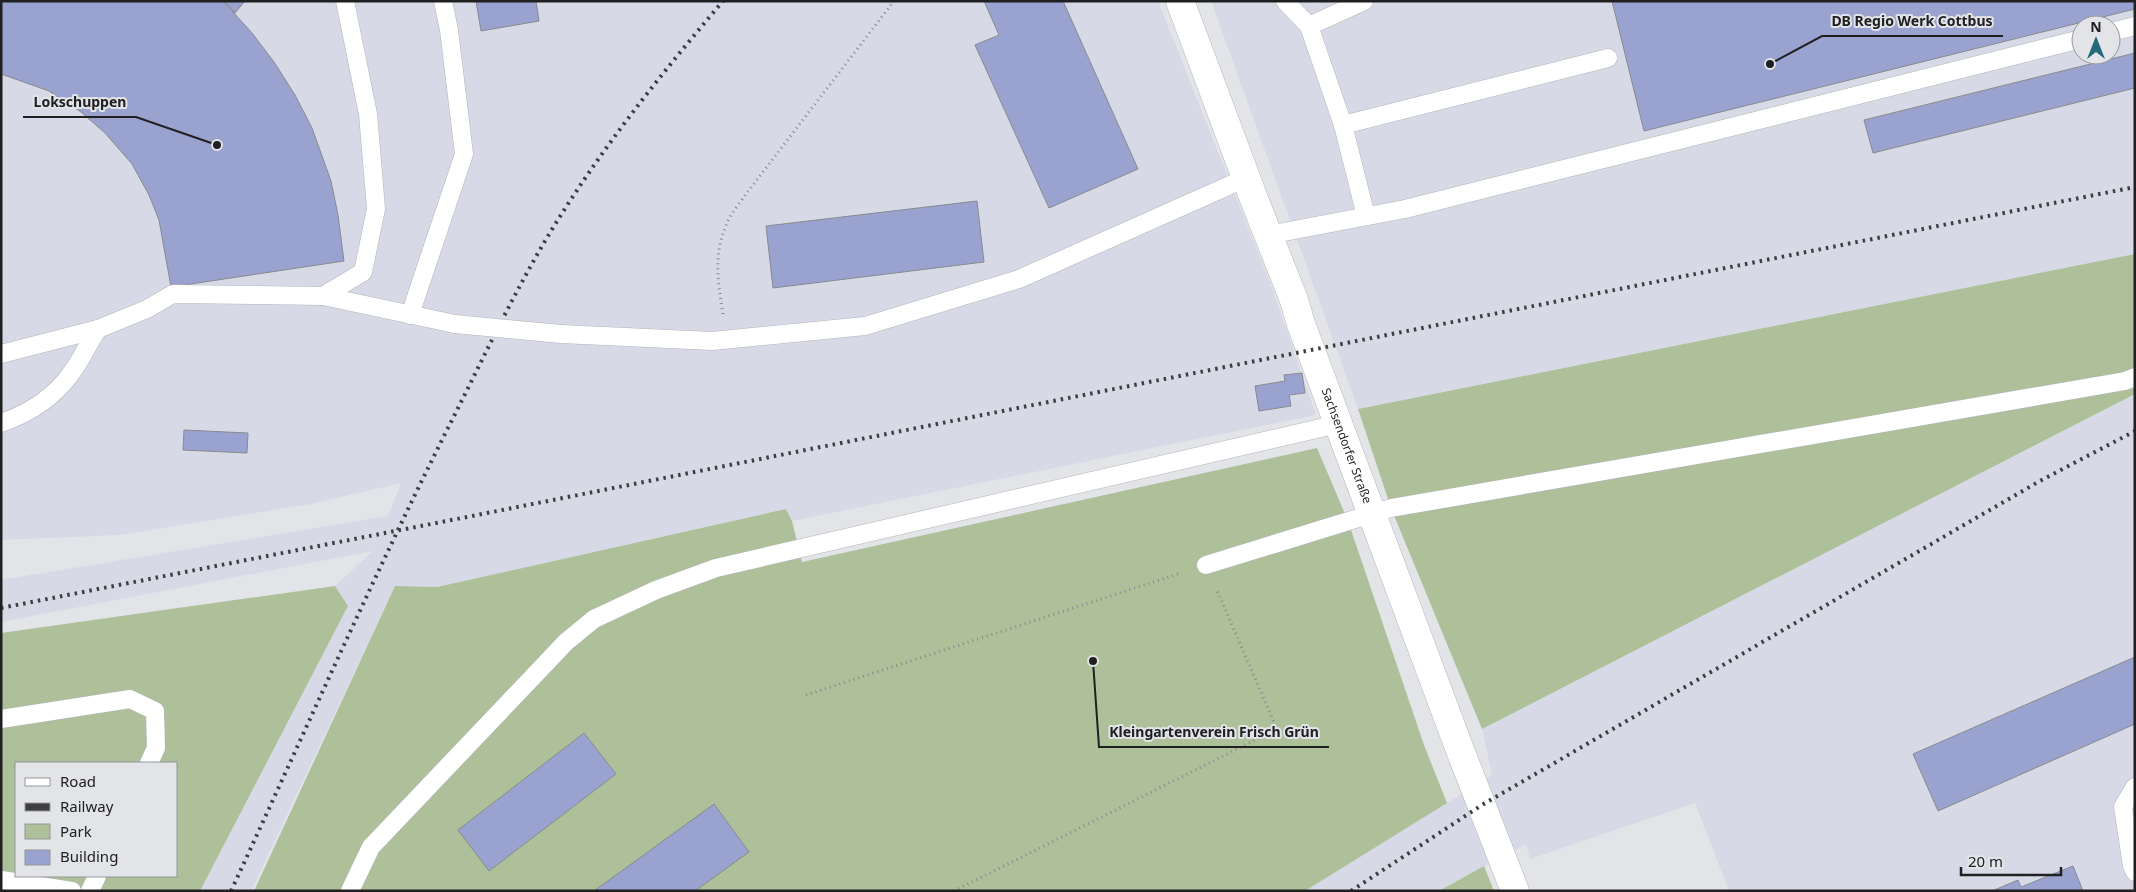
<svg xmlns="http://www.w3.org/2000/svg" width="2136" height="892" viewBox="0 0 2136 892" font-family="'Noto Sans',sans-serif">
<rect width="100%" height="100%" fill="#e2e4e8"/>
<g fill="#d7dae6" fill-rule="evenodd">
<path d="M 1,1 L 1158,1 L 1272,288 L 1316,415 L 792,521 L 786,509 L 437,587 L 395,586 L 251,891 L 200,891 L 348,606 L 335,586 L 373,551 L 1,622 L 1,580 L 388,516 L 401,483 L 311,504 L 119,535 L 1,540 Z"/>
<path d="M 1211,1 L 2135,1 L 2135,254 L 1358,409 ZM 2081,25 L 2111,25 L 2111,55 L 2081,55 Z"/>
<path d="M 2135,394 L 2135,891 L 1729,891 L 1695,803 L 1530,859 L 1526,844 L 1439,891 L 1305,891 L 1492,775 L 1482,729 Z"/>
</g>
<g fill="#adc09a" fill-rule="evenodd">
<path d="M 2135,254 L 2135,394 L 1482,729 L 1391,508 L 1358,409 Z"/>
<path d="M 1317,448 L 1348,521 L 1424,745 L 1447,803 L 1305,891 L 254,891 L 395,586 L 437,587 L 786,509 L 792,521 L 802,562 Z"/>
<path d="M 335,586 L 348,606 L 200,891 L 1,891 L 1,633 ZM 16,763 L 176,763 L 176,876 L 16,876 Z"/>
<path d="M 1484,866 L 1494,891 L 1439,891 Z"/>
</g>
<g fill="#9aa3cf" stroke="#898a8e">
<path d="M 1,1 L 223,1 L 252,33 L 274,62 L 295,95 L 312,128 L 331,181 L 338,215 L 344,261 L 171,287 L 159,220 L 149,195 L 132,164 L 105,133 L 81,112 L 49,91 L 1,74 Z"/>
<path d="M 224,1 L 245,1 L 235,13 Z"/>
<path d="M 476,1 L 536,1 L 539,21 L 481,31 Z"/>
<path d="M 984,1 L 1063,1 L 1138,169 L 1049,208 L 975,45 L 999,35 Z"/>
<path d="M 1612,1 L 2135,1 L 2135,9 L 1644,131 Z"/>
<path d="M 2135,53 L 2135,88 L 1873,153 L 1864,120 Z"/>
<path d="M 977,201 L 984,262 L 773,288 L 766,226 Z"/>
<path d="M 1302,373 L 1305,393 L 1289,395 L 1291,406 L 1259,411 L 1255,386 L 1285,381 L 1284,375 Z"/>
<path d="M 184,430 L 248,433 L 247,453 L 183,450 Z"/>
<path d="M 2135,657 L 2135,724 L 1938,811 L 1913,754 Z"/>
<path d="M 584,733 L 616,774 L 489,871 L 458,830 Z"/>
<path d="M 714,804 L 749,852 L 695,891 L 594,891 Z"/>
<path d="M 2073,866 L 2083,891 L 1992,891 L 2018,880 L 2021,887 Z"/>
</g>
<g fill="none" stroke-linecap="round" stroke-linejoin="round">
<defs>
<g id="service">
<path d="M 1285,1 L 1309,26"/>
<path d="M 1364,1 L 1309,26 L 1343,125 L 1366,216"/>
<path d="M 2111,32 L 2135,26"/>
<path d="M 1343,125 L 1608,58"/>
<path d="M 1268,235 L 1405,209 L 2081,39"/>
<path d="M 323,296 L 363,272 L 376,209 L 368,114 L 345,1"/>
<path d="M 410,315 L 464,154 L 449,30 L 443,1"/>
<path d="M 561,334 L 712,341 L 865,326 L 1019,279 L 1246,178"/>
<path d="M 1,354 L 98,329 L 147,309 L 173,294 L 323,296 L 455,324"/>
<path d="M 1,423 C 30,413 54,398 72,372 C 82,359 88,343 98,329"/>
<path d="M 1206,565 L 1391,508 L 2125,381 L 2135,377"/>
<path d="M 1,719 L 130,699 L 155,711 L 156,748 L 149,763"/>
<path d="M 2135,787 L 2123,807 L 2132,866 L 2135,872"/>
<path d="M 1,880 L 72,891"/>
<path d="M 90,891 L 97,876"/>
<path d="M 350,891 L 371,847 L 566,642 L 594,619 L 656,590 L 716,568 L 1338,424"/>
</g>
<g id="tertiary">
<path id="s1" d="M 1180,1 L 1254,199 L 1294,300 L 1301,324 L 1460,750 L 1515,891"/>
</g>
</defs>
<use href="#service" stroke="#b3b4b9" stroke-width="19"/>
<use href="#tertiary" stroke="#b3b4b9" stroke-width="29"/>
<g stroke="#898a8d" stroke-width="3" stroke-dasharray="1 4" stroke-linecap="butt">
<path d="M 723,314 C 718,282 713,254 727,223 C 731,213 740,203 746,194 L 894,1"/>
<path d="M 806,695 L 1181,573"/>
<path d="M 954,891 L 1277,729 L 1216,588"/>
</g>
<use href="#service" stroke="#fff" stroke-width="18"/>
<use href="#tertiary" stroke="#fff" stroke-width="28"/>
<g stroke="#3e3e40" stroke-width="4" stroke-dasharray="2.5 5" stroke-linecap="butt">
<path d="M 1,608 L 472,516 L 2135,187"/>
<path d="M 231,891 C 303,736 372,579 449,426 C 482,361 513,294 551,231 C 601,149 661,74 723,1"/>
<path d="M 1351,891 L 1482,805 L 2038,482 L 2135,431"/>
</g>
<defs>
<path id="service-bridge" d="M 455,324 L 561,334"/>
</defs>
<use href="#service-bridge" stroke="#b3b4b9" stroke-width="19" stroke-linecap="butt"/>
<use href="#service-bridge" stroke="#fff" stroke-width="18"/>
</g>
<g text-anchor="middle" stroke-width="4" stroke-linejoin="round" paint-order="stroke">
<g font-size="12" fill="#202022" stroke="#e2e4e8">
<text dy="4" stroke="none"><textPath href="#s1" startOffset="475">Sachsendorfer Straße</textPath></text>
</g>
</g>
<path fill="none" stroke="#202022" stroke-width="2" d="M1770 64L1822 36H2003M217 145L136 117H23M1093 661L1099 747H1329"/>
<g fill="#202022" stroke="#e2e4e8" stroke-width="2">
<circle cx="1770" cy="64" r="5"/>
<circle cx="217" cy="145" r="5"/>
<circle cx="1093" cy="661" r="5"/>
</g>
<g font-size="14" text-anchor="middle" font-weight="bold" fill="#202022" stroke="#e2e4e8" stroke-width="4" stroke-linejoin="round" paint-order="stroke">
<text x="1912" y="26">DB Regio Werk Cottbus</text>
<text x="80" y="107">Lokschuppen</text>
<text x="1214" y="737">Kleingartenverein Frisch Grün</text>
</g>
<rect width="2136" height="892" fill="none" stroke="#202022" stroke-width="5"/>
<rect x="15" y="762" width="162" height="115" fill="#e2e4e8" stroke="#949699"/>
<rect x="25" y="778" width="25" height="8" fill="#ffffff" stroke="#949699"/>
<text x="60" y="787" font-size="15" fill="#202022">Road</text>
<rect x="25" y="803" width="25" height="8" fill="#3e3e40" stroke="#949699"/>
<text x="60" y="812" font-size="15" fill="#202022">Railway</text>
<rect x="25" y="824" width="25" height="15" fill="#adc09a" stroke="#949699"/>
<text x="60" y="837" font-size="15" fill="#202022">Park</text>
<rect x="25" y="850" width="25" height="15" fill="#9aa3cf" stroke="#949699"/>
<text x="60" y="862" font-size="15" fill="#202022">Building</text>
<g transform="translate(2096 40)"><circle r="24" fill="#e2e4e8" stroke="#949699"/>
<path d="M0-4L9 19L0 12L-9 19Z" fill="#26697b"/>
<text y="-8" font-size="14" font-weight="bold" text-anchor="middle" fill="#202022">N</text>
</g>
<path d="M1961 867v8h100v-8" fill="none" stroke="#202022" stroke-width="2.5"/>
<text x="1968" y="867" font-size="15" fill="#202022" stroke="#e2e4e8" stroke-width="4" paint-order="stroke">20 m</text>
</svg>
